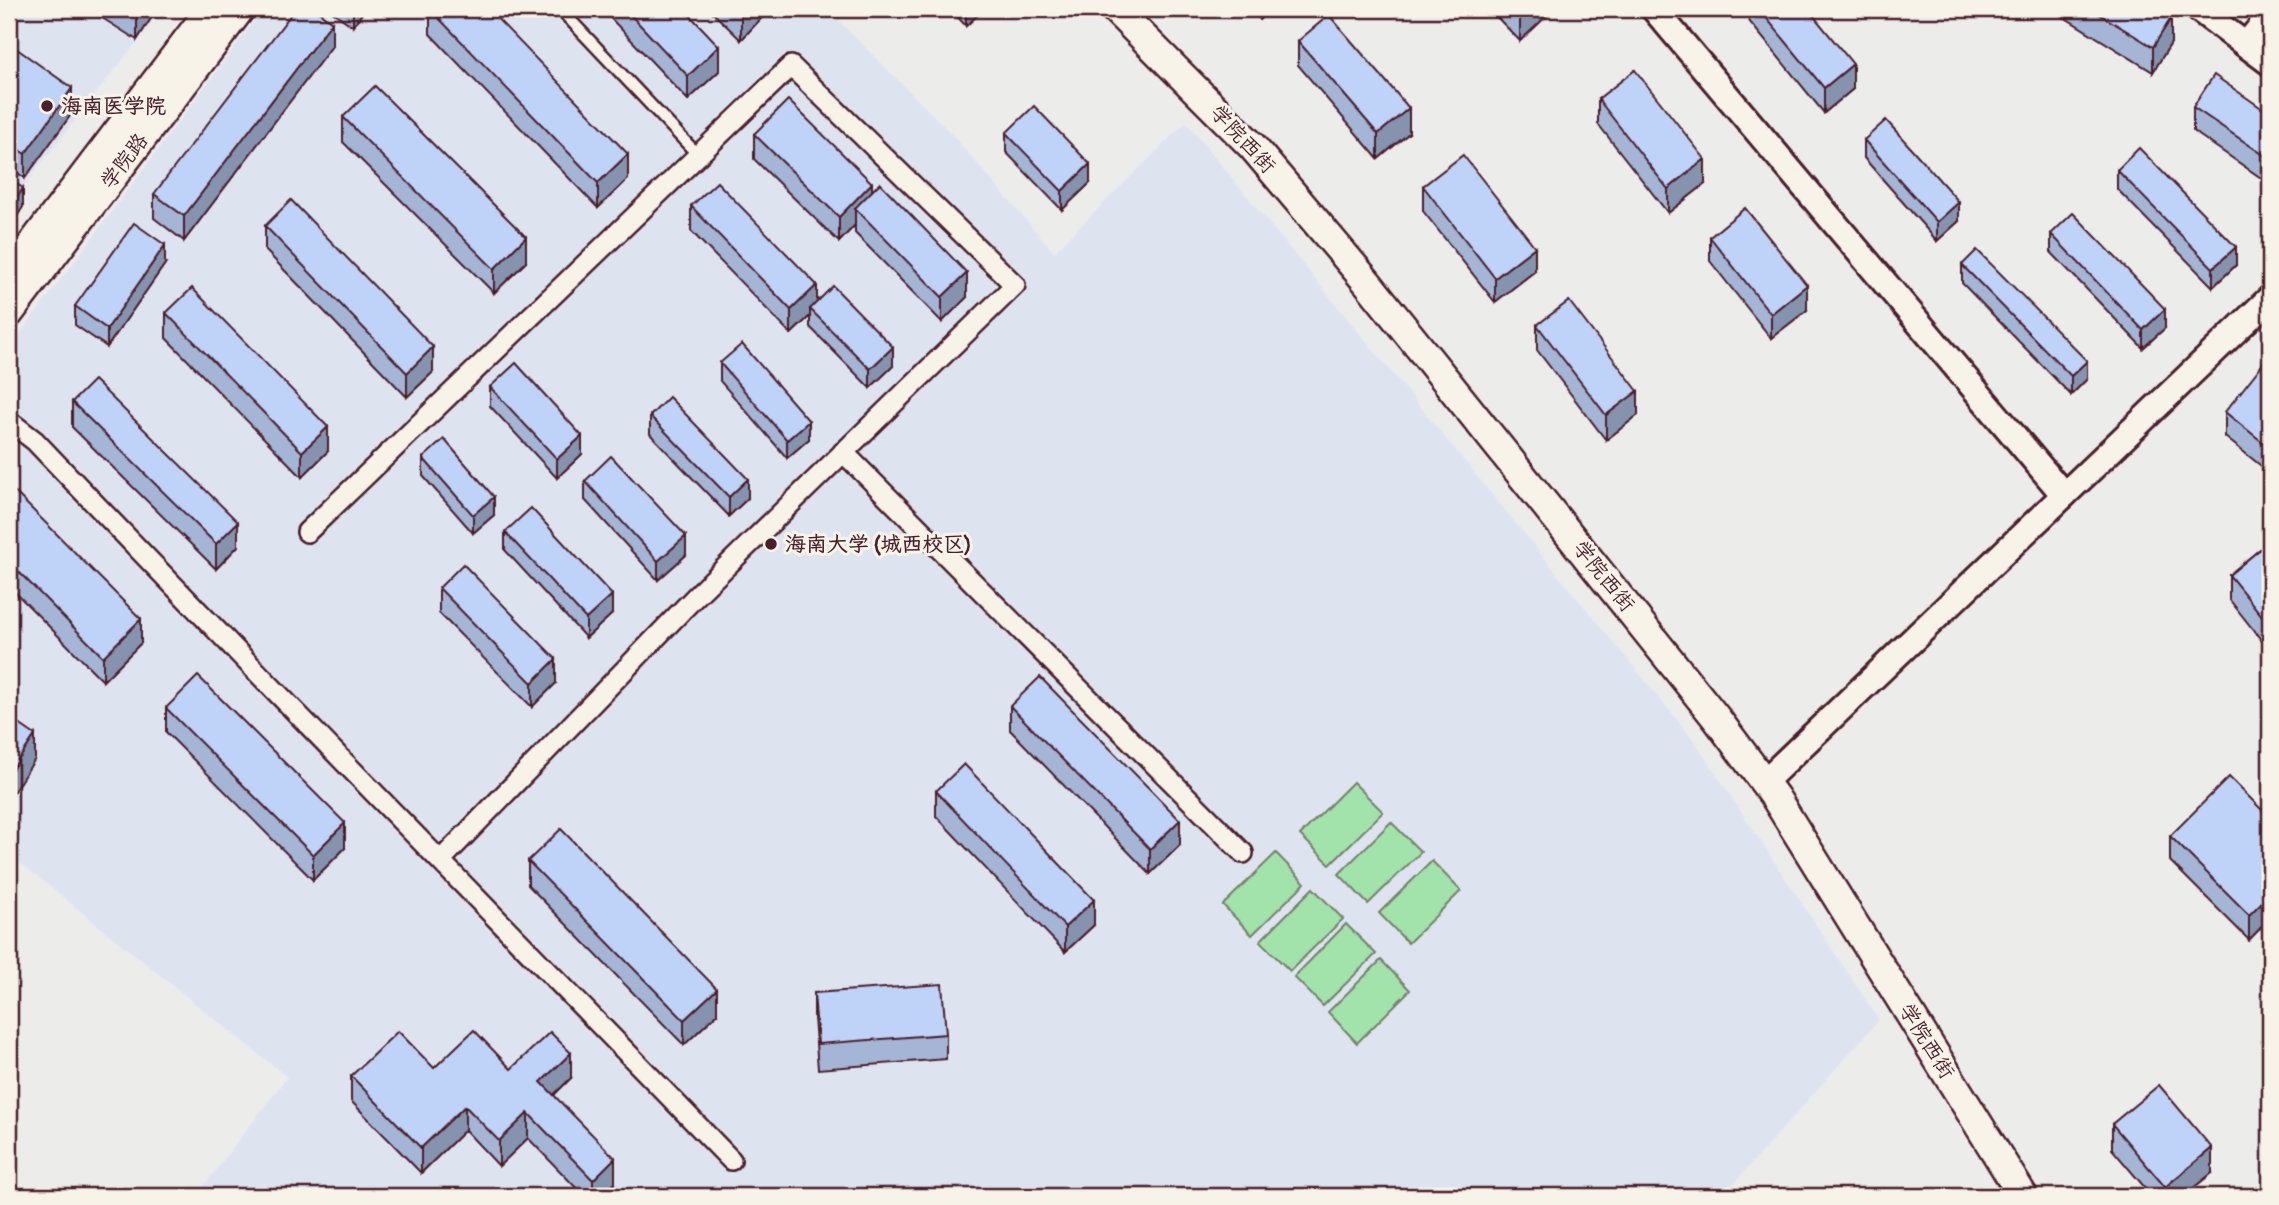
<svg xmlns="http://www.w3.org/2000/svg" width="2279" height="1205" viewBox="0 0 2279 1205" font-family="Pangolin,'LXGW WenKai TC',sans-serif">
<rect width="100%" height="100%" fill="#ececeb"/>
<filter id="ink" filterUnits="userSpaceOnUse"><feTurbulence type="fractalNoise" baseFrequency=".0143" numOctaves="2"/><feDisplacementMap in="SourceGraphic" scale="14" xChannelSelector="R" yChannelSelector="G"/><feConvolveMatrix kernelMatrix="1 2 1 2 8 2 1 2 1" color-interpolation-filters="sRGB"/></filter>
<g filter="url(#ink)">
<g fill="#dee4ef">
<path d="M 9,9 L 163,9 L 9,204 Z"/>
<path d="M 263,9 L 827,9 L 950,132 L 1054,252 L 1186,122 L 1693,739 L 1879,1020 L 1723,1196 L 196,1196 L 287,1077 L 9,854 L 9,349 Z"/>
</g>
<g fill="#a2e2ab" stroke="#76806b" stroke-width="2">
<path d="M 1353,782 L 1383,812 L 1330,864 L 1300,835 Z"/>
<path d="M 1391,822 L 1421,852 L 1368,904 L 1339,874 Z"/>
<path d="M 1276,853 L 1305,883 L 1252,935 L 1223,905 Z"/>
<path d="M 1432,861 L 1461,891 L 1408,943 L 1379,913 Z"/>
<path d="M 1313,888 L 1343,919 L 1290,971 L 1260,941 Z"/>
<path d="M 1346,924 L 1376,954 L 1323,1006 L 1294,977 Z"/>
<path d="M 1381,960 L 1410,990 L 1357,1043 L 1328,1012 Z"/>
</g>
<g fill="none" stroke-linecap="round" stroke-linejoin="round">
<defs>
<path id="service" d="M 560,9 L 698,155"/>
<g id="minor">
<path d="M 9,421 L 35,441 C 265,683 499,920 731,1160"/>
<path d="M 843,452 L 1243,853"/>
<path d="M 307,532 L 791,66 L 1015,285 L 698,594 L 441,860"/>
</g>
<g id="tertiary">
<path d="M 1654,9 L 2064,495"/>
<path d="M 2198,9 L 2270,63"/>
<path d="M 2246,45 L 2270,15"/>
<path d="M 1764,782 L 2270,298"/>
</g>
<g id="secondary">
<path d="M 1115,9 L 1252,146 L 1367,282 L 1717,719 L 1775,797 L 2023,1196"/>
<path d="M 9,275 L 211,9"/>
<path d="M 9,313 L 240,9"/>
</g>
</defs>
<use href="#service" stroke="#4a1f2b" stroke-width="15"/>
<use href="#minor" stroke="#4a1f2b" stroke-width="24"/>
<use href="#tertiary" stroke="#4a1f2b" stroke-width="30"/>
<use href="#secondary" stroke="#4a1f2b" stroke-width="33"/>
<use href="#service" stroke="#f7f3e8" stroke-width="10"/>
<use href="#minor" stroke="#f7f3e8" stroke-width="19"/>
<use href="#tertiary" stroke="#f7f3e8" stroke-width="24"/>
<use href="#secondary" stroke="#f7f3e8" stroke-width="28"/>
</g>
<g fill="#a4b5d5" stroke="#4a1f2b" stroke-width="2">
<path d="M 88,9 L 157,9 L 137,40 Z"/>
<path d="M 328,9 L 365,9 L 353,26 Z"/>
<path d="M 430,9 L 628,179 L 598,208 L 430,34 Z"/>
<path d="M 602,9 L 684,9 L 719,71 L 688,100 Z"/>
<path d="M 709,9 L 770,9 L 741,40 Z"/>
<path d="M 950,9 L 984,9 L 966,26 Z"/>
<path d="M 1249,9 L 1270,9 L 1260,19 Z"/>
<path d="M 1489,9 L 1553,9 L 1553,10 L 1520,41 Z"/>
<path d="M 1749,9 L 1808,9 L 1853,89 L 1824,113 L 1749,21 Z"/>
<path d="M 2051,9 L 2155,9 L 2171,43 L 2153,72 Z"/>
<path d="M 1298,41 L 1409,133 L 1378,159 L 1298,65 Z"/>
<path d="M 9,45 L 72,113 L 25,178 L 9,167 Z"/>
<path d="M 332,46 L 184,241 L 154,218 L 154,194 Z"/>
<path d="M 1598,99 L 1705,184 L 1668,213 L 1598,124 Z"/>
<path d="M 2193,107 L 2270,114 L 2270,184 L 2193,131 Z"/>
<path d="M 343,117 L 526,262 L 494,293 L 343,142 Z"/>
<path d="M 1006,133 L 1090,183 L 1062,210 L 1006,152 Z"/>
<path d="M 754,134 L 872,191 L 967,297 L 942,322 L 855,233 L 855,225 L 839,242 L 754,159 Z"/>
<path d="M 1864,140 L 1959,221 L 1937,241 L 1864,158 Z"/>
<path d="M 2117,170 L 2236,265 L 2213,287 L 2117,189 Z"/>
<path d="M 1423,186 L 1535,271 L 1495,302 L 1423,211 Z"/>
<path d="M 691,206 L 817,302 L 893,366 L 870,388 L 810,327 L 810,316 L 791,334 L 691,231 Z"/>
<path d="M 265,226 L 433,372 L 407,397 L 265,250 Z"/>
<path d="M 2051,234 L 2165,328 L 2143,348 L 2051,252 Z"/>
<path d="M 1710,237 L 1807,310 L 1771,338 L 1710,261 Z"/>
<path d="M 165,264 L 107,347 L 75,325 L 75,306 Z"/>
<path d="M 1962,265 L 2087,379 L 2071,395 L 1962,283 Z"/>
<path d="M 166,313 L 328,451 L 302,477 L 166,338 Z"/>
<path d="M 1537,325 L 1638,415 L 1606,440 L 1537,350 Z"/>
<path d="M 2270,357 L 2270,473 L 2225,437 L 2225,412 Z"/>
<path d="M 720,363 L 809,439 L 787,458 L 720,381 Z"/>
<path d="M 490,387 L 582,454 L 557,478 L 490,406 Z"/>
<path d="M 72,402 L 238,546 L 216,569 L 72,427 Z"/>
<path d="M 650,416 L 748,498 L 729,516 L 650,434 Z"/>
<path d="M 423,458 L 494,515 L 473,533 L 423,476 Z"/>
<path d="M 585,481 L 686,555 L 658,580 L 585,500 Z"/>
<path d="M 9,486 L 141,643 L 103,681 L 9,586 Z"/>
<path d="M 505,532 L 612,614 L 586,638 L 505,550 Z"/>
<path d="M 2270,541 L 2270,651 L 2229,599 L 2229,575 Z"/>
<path d="M 439,588 L 556,683 L 532,707 L 439,613 Z"/>
<path d="M 1010,706 L 1180,845 L 1150,874 L 1010,730 Z"/>
<path d="M 166,708 L 345,848 L 313,880 L 166,732 Z"/>
<path d="M 936,791 L 1094,925 L 1065,952 L 936,816 Z"/>
<path d="M 2270,818 L 2270,918 L 2249,940 L 2170,861 L 2170,836 Z"/>
<path d="M 528,861 L 717,1014 L 684,1045 L 528,885 Z"/>
<path d="M 814,993 L 946,1034 L 946,1059 L 818,1069 L 814,1018 Z"/>
<path d="M 434,1068 L 511,1069 L 571,1078 L 554,1095 L 615,1183 L 601,1196 L 584,1196 L 528,1138 L 499,1166 L 465,1130 L 421,1173 L 351,1101 L 351,1076 Z"/>
<path d="M 2112,1124 L 2212,1173 L 2183,1196 L 2152,1196 L 2112,1149 Z"/>
</g>
<g fill="#8693ae" stroke="#4a1f2b" stroke-width="2">
<path d="M 141,9 L 157,9 L 137,40 L 137,16 Z"/>
<path d="M 353,9 L 365,9 L 353,26 Z"/>
<path d="M 747,9 L 770,9 L 741,40 L 741,15 Z"/>
<path d="M 966,9 L 984,9 L 966,26 Z"/>
<path d="M 1260,9 L 1270,9 L 1260,19 Z"/>
<path d="M 1528,9 L 1553,10 L 1520,41 L 1520,16 Z"/>
<path d="M 2171,18 L 2171,43 L 2153,72 L 2153,47 Z"/>
<path d="M 332,22 L 332,46 L 184,241 L 184,216 Z"/>
<path d="M 719,46 L 719,71 L 688,100 L 688,76 Z"/>
<path d="M 1853,64 L 1853,89 L 1824,113 L 1824,88 Z"/>
<path d="M 72,88 L 72,113 L 25,178 L 25,154 Z"/>
<path d="M 1409,108 L 1409,133 L 1378,159 L 1378,134 Z"/>
<path d="M 628,154 L 628,179 L 598,208 L 598,183 Z"/>
<path d="M 1705,159 L 1705,184 L 1668,213 L 1668,189 Z"/>
<path d="M 1090,164 L 1090,183 L 1062,210 L 1062,191 Z"/>
<path d="M 872,183 L 872,208 L 855,208 L 855,225 L 839,242 L 839,217 Z"/>
<path d="M 23,188 L 23,207 L 9,229 L 9,210 Z"/>
<path d="M 1959,202 L 1959,221 L 1937,241 L 1937,222 Z"/>
<path d="M 526,237 L 526,262 L 494,293 L 494,269 Z"/>
<path d="M 165,245 L 165,264 L 107,347 L 107,329 Z"/>
<path d="M 1535,247 L 1535,271 L 1495,302 L 1495,278 Z"/>
<path d="M 2236,247 L 2236,265 L 2213,287 L 2213,268 Z"/>
<path d="M 967,273 L 967,297 L 942,322 L 942,297 Z"/>
<path d="M 817,285 L 817,310 L 810,309 L 810,316 L 791,334 L 791,310 Z"/>
<path d="M 1807,285 L 1807,310 L 1771,338 L 1771,314 Z"/>
<path d="M 2165,309 L 2165,328 L 2143,348 L 2143,330 Z"/>
<path d="M 433,347 L 433,372 L 407,397 L 407,373 Z"/>
<path d="M 893,347 L 893,366 L 870,388 L 870,369 Z"/>
<path d="M 2087,361 L 2087,379 L 2071,395 L 2071,376 Z"/>
<path d="M 1638,391 L 1638,415 L 1606,440 L 1606,415 Z"/>
<path d="M 809,421 L 809,439 L 787,458 L 787,440 Z"/>
<path d="M 328,427 L 328,451 L 302,477 L 302,452 Z"/>
<path d="M 582,436 L 582,454 L 557,478 L 557,459 Z"/>
<path d="M 748,479 L 748,498 L 729,516 L 729,497 Z"/>
<path d="M 494,497 L 494,515 L 473,533 L 473,515 Z"/>
<path d="M 238,522 L 238,546 L 216,569 L 216,544 Z"/>
<path d="M 686,536 L 686,555 L 658,580 L 658,561 Z"/>
<path d="M 612,595 L 612,614 L 586,638 L 586,619 Z"/>
<path d="M 141,619 L 141,643 L 103,681 L 103,657 Z"/>
<path d="M 556,659 L 556,683 L 532,707 L 532,683 Z"/>
<path d="M 35,735 L 35,759 L 9,799 L 9,774 Z"/>
<path d="M 1180,820 L 1180,845 L 1150,874 L 1150,849 Z"/>
<path d="M 345,823 L 345,848 L 313,880 L 313,855 Z"/>
<path d="M 2270,894 L 2270,918 L 2249,940 L 2249,915 Z"/>
<path d="M 1094,900 L 1094,925 L 1065,952 L 1065,927 Z"/>
<path d="M 717,989 L 717,1014 L 684,1045 L 684,1020 Z"/>
<path d="M 571,1053 L 571,1078 L 541,1107 L 541,1082 Z"/>
<path d="M 465,1106 L 465,1130 L 421,1173 L 421,1148 Z"/>
<path d="M 528,1113 L 528,1138 L 499,1166 L 499,1141 Z"/>
<path d="M 2212,1148 L 2212,1173 L 2183,1196 L 2165,1196 L 2165,1187 Z"/>
<path d="M 615,1158 L 615,1183 L 601,1196 L 593,1196 L 593,1180 Z"/>
</g>
<g fill="#bfd2f8" stroke="#4a1f2b" stroke-width="2">
<path d="M 126,9 L 141,9 L 137,16 Z"/>
<path d="M 295,9 L 315,9 L 332,22 L 184,216 L 154,194 Z"/>
<path d="M 430,9 L 488,9 L 628,154 L 598,183 Z"/>
<path d="M 625,9 L 684,9 L 719,46 L 688,76 Z"/>
<path d="M 734,9 L 747,9 L 741,15 Z"/>
<path d="M 1513,9 L 1528,9 L 1520,16 Z"/>
<path d="M 1759,9 L 1808,9 L 1853,64 L 1824,88 Z"/>
<path d="M 2091,9 L 2155,9 L 2171,18 L 2153,47 Z"/>
<path d="M 1329,15 L 1409,108 L 1378,134 L 1298,41 Z"/>
<path d="M 10,44 L 72,88 L 25,154 L 9,142 L 9,45 Z"/>
<path d="M 1635,70 L 1705,159 L 1668,189 L 1598,99 Z"/>
<path d="M 2214,75 L 2270,114 L 2270,159 L 2193,107 Z"/>
<path d="M 375,86 L 526,237 L 494,269 L 343,117 Z"/>
<path d="M 788,100 L 872,183 L 839,217 L 754,134 Z"/>
<path d="M 1034,106 L 1090,164 L 1062,191 L 1006,133 Z"/>
<path d="M 1886,120 L 1959,202 L 1937,222 L 1864,140 Z"/>
<path d="M 2139,148 L 2236,247 L 2213,268 L 2117,170 Z"/>
<path d="M 1463,155 L 1535,247 L 1495,278 L 1423,186 Z"/>
<path d="M 9,179 L 23,188 L 9,210 Z"/>
<path d="M 717,182 L 817,285 L 791,310 L 691,206 Z"/>
<path d="M 880,183 L 967,273 L 942,297 L 855,208 Z"/>
<path d="M 291,200 L 433,347 L 407,373 L 265,226 Z"/>
<path d="M 1745,208 L 1807,285 L 1771,314 L 1710,237 Z"/>
<path d="M 2073,213 L 2165,309 L 2143,330 L 2051,234 Z"/>
<path d="M 134,223 L 165,245 L 107,329 L 75,306 Z"/>
<path d="M 1977,250 L 2087,361 L 2071,376 L 1962,265 Z"/>
<path d="M 833,286 L 893,347 L 870,369 L 810,309 Z"/>
<path d="M 192,288 L 328,427 L 302,452 L 166,313 Z"/>
<path d="M 1569,301 L 1638,391 L 1606,415 L 1537,325 Z"/>
<path d="M 742,344 L 809,421 L 787,440 L 720,363 Z"/>
<path d="M 2269,356 L 2270,357 L 2270,448 L 2225,412 Z"/>
<path d="M 516,363 L 582,436 L 557,459 L 490,387 Z"/>
<path d="M 94,380 L 238,522 L 216,544 L 72,402 Z"/>
<path d="M 669,397 L 748,479 L 729,497 L 650,416 Z"/>
<path d="M 444,439 L 494,497 L 473,515 L 423,458 Z"/>
<path d="M 611,456 L 686,536 L 658,561 L 585,481 Z"/>
<path d="M 9,486 L 141,619 L 103,657 L 9,562 Z"/>
<path d="M 531,508 L 612,595 L 586,619 L 505,532 Z"/>
<path d="M 2270,541 L 2270,626 L 2229,575 Z"/>
<path d="M 463,564 L 556,659 L 532,683 L 439,588 Z"/>
<path d="M 198,676 L 345,823 L 313,855 L 166,708 Z"/>
<path d="M 1040,677 L 1180,820 L 1150,849 L 1010,706 Z"/>
<path d="M 9,717 L 35,735 L 9,774 Z"/>
<path d="M 964,764 L 1094,900 L 1065,927 L 936,791 Z"/>
<path d="M 2229,777 L 2270,818 L 2270,894 L 2249,915 L 2170,836 Z"/>
<path d="M 561,829 L 717,989 L 684,1020 L 528,861 Z"/>
<path d="M 942,984 L 946,1034 L 818,1044 L 814,993 Z"/>
<path d="M 474,1030 L 511,1069 L 550,1032 L 571,1053 L 541,1082 L 615,1158 L 593,1180 L 528,1113 L 499,1141 L 465,1106 L 421,1148 L 351,1076 L 398,1031 L 434,1068 Z"/>
<path d="M 2159,1085 L 2212,1148 L 2165,1187 L 2112,1124 Z"/>
</g>
</g>
<g fill="#4a1f2b" stroke="#f7f3e8" stroke-width="2.5">
<circle cx="47" cy="106" r="7"/>
<circle cx="771" cy="544" r="7"/>
</g>
<g text-anchor="middle" stroke-width="6" stroke-linejoin="round" paint-order="stroke">
<g font-size="21" font-weight="bold" fill="#4a1f2b" stroke="#f7f3e8" text-anchor="start">
<text x="61" y="113">海南医学院</text>
<text x="785" y="551">海南大学 (城西校区)</text>
</g>
<g font-size="21" fill="#4a1f2b" stroke="#f7f3e8">
<text transform="translate(1243 139) rotate(47)" y="7">学院西街</text>
<text transform="translate(124 161) rotate(-53)" y="7">学院路</text>
<text transform="translate(1604 576) rotate(51)" y="7">学院西街</text>
<text transform="translate(1927 1041) rotate(58)" y="7">学院西街</text>
</g>
</g>
<rect width="2279" height="1205" fill="none" stroke="#f7f3e8" stroke-width="35"/>
<rect x="18" y="18" width="2244" height="1170" fill="none" stroke="#4a1f2b" stroke-width="2.5" filter="url(#ink)"/>
</svg>
